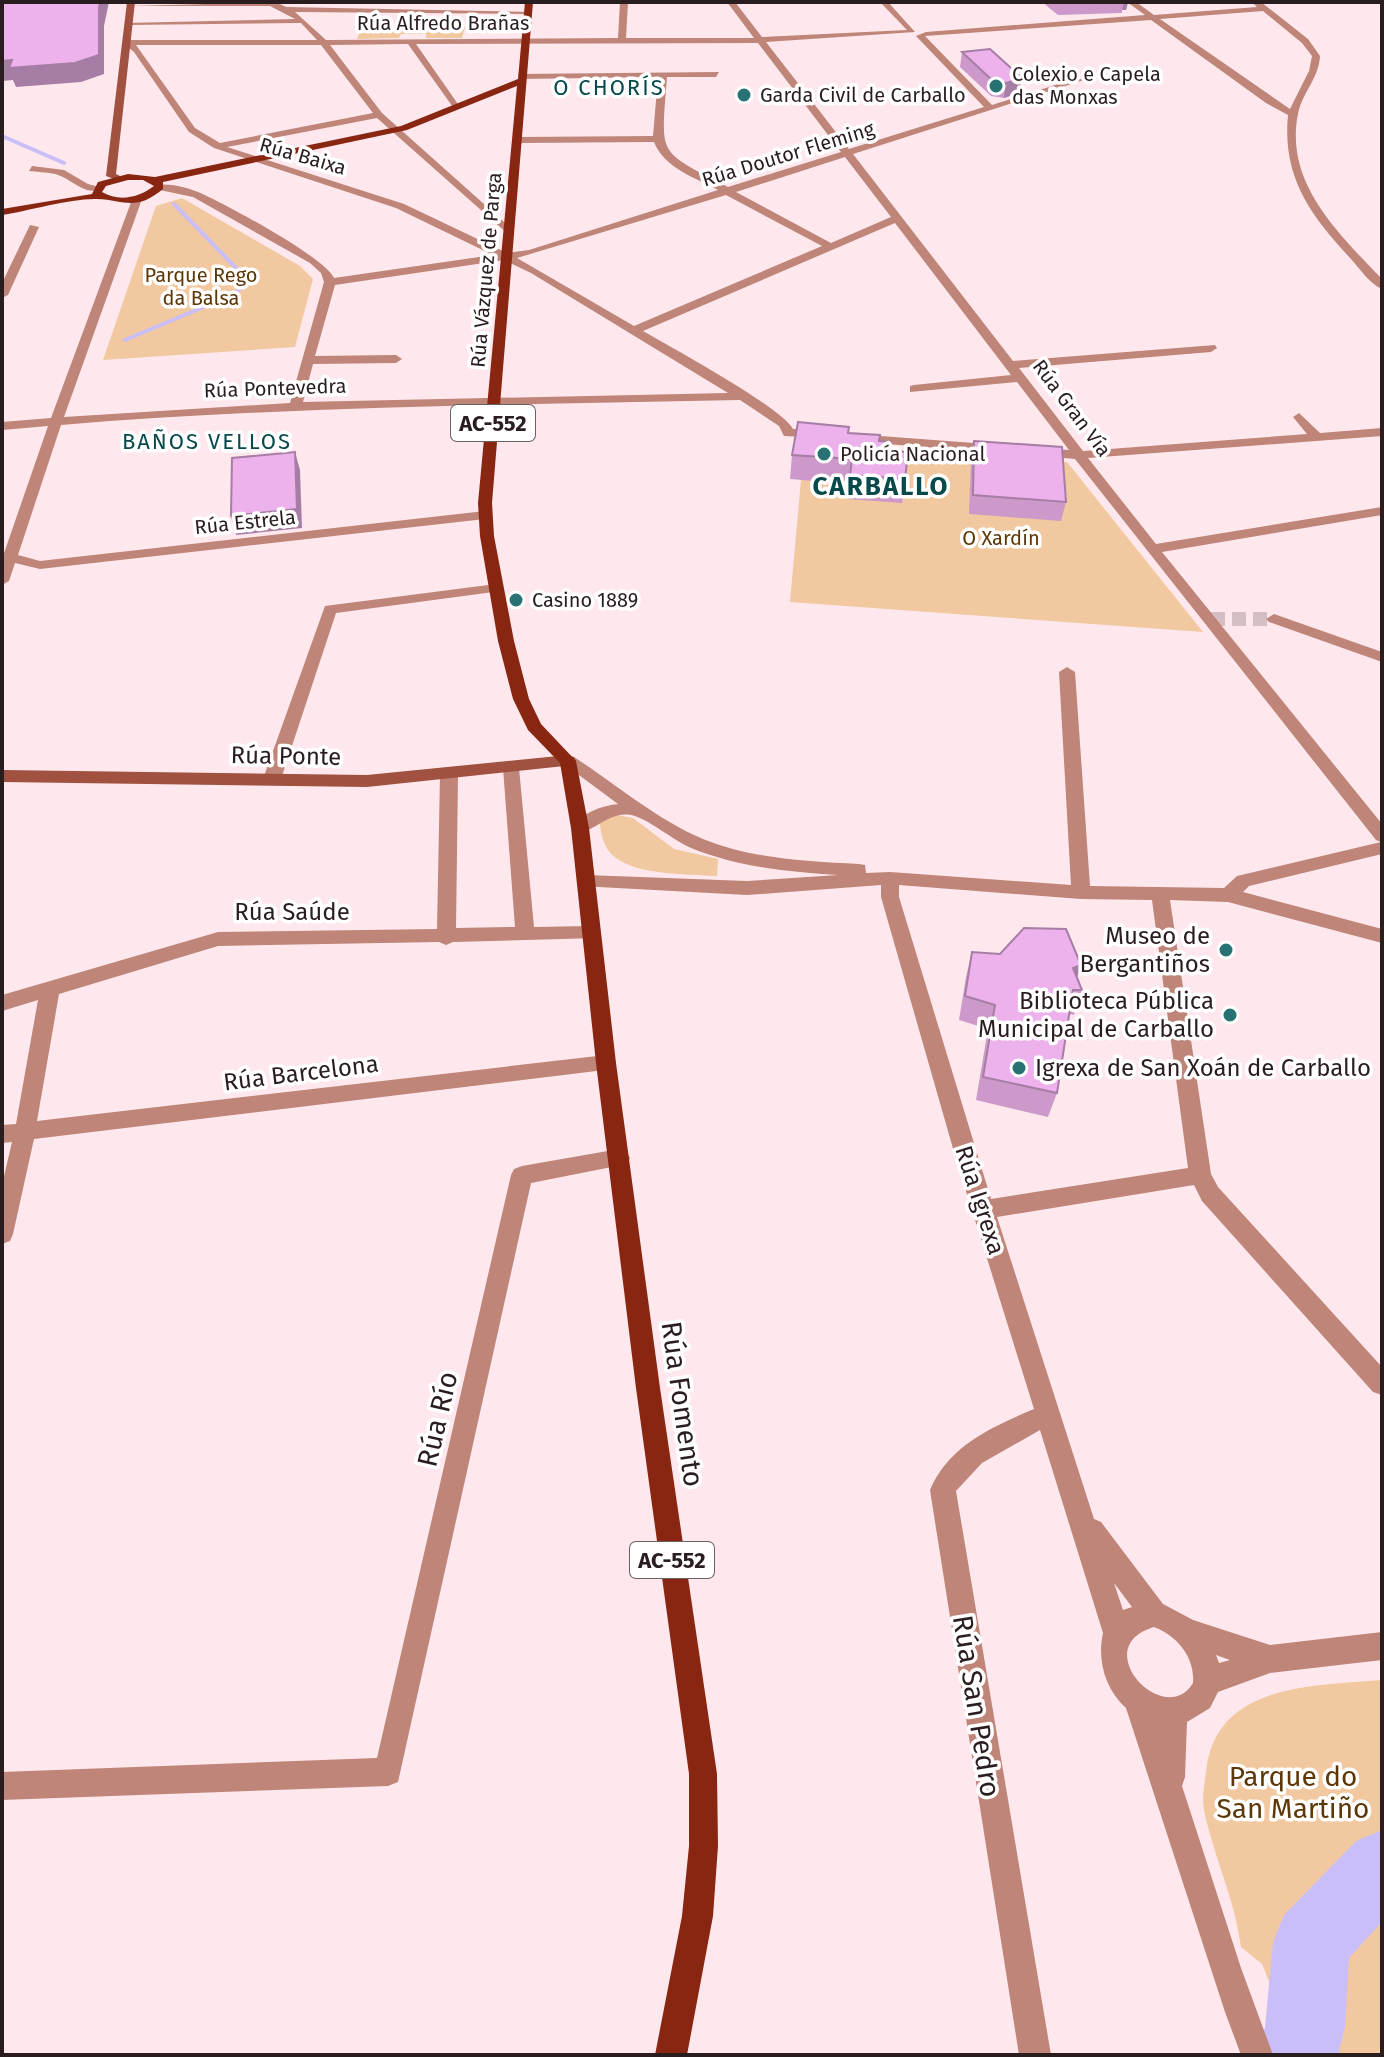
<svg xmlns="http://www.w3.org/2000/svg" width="1384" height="2057" viewBox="0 0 1384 2057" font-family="'Fira Sans',sans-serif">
<rect width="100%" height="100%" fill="#fee8ed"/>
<g fill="#f1c89f">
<path d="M 465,27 L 462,38 L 426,38 L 426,34 L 401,34 L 399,38 L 357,39 L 361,28 Z"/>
<path d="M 182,198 L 300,266 L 313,279 L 295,347 L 103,360 L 156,206 Z"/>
<path d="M 804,447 L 1067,462 L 1203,632 L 790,602 Z"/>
<path d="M 617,815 L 633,818 L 674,849 L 718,859 L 717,876 C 688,874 626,876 608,850 C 602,841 601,831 599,820 Z"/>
<path d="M 1382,1680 L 1382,2055 L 1299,2055 L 1262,1964 L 1241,1947 C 1234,1896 1214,1858 1204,1810 C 1202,1799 1204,1785 1206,1773 C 1214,1683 1313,1686 1382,1680 Z"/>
</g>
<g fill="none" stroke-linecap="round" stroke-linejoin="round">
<g stroke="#cabef8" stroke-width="4">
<path d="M 2,136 L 64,163"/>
<path d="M 125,340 L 232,295 L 244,286 L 241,273 L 174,204"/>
</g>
<path fill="#cabef8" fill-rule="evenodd" d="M 1382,1830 L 1382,1922 L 1349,1958 L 1345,2027 L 1338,2055 L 1258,2055 L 1265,2027 L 1273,1942 L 1284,1915 L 1356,1841 Z"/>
<path stroke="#d4bfc4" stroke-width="14" stroke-dasharray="14 7" stroke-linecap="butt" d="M 1211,619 L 1274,619"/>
<g fill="#be8578" fill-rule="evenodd">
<path d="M 283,2 L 280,4 L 286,7 L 532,12 L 528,14 L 295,12 L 326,40 L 618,38 L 620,2 L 628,2 L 626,38 L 754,38 L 727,2 L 735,2 L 762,37 L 907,30 L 880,2 L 888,2 L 915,32 L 766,42 L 849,149 L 984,107 L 916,36 L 926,32 L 1145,15 L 1127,2 L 1136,2 L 1154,15 L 1257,7 L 1252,2 L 1261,2 L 1308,39 L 1320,56 C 1319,78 1302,93 1298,114 C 1284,183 1339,234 1382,279 L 1382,289 C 1370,284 1360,269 1351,259 C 1310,215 1282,177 1288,115 L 1266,103 L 1151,20 L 925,36 L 992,105 L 1077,78 L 1084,80 L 853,154 L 1013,361 L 1215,345 L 1217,348 L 1211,352 L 1019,368 L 1083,451 L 1307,434 L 1293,417 L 1299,413 L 1320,433 L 1382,428 L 1382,436 L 1088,458 L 1156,544 L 1382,507 L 1382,515 L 1162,552 L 1382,824 L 1382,854 L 1249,886 L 1243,892 L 1382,929 L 1382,943 L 1228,902 L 1170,900 L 1211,1174 L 1218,1187 L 1382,1367 L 1382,1395 L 1373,1392 L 1202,1201 L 1194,1185 L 997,1217 L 1094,1519 L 1101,1522 L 1163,1604 L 1193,1620 L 1270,1645 L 1382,1632 L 1382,1660 L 1270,1673 L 1218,1692 L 1210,1708 L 1187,1722 L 1185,1777 L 1182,1786 L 1241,1968 L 1273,2055 L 1241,2055 L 1225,2012 L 1126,1708 C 1105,1689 1097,1660 1103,1633 L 1040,1430 L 982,1463 L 956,1491 L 1051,2055 L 1019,2055 L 930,1490 C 949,1445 992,1427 1034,1409 L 956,1159 L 881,897 L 881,885 L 747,895 L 580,886 L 577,881 L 580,876 L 586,875 L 747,881 L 838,875 C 788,872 738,867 691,848 C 673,840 647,818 631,815 C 606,811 591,837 574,832 L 571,828 C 582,813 600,806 618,804 L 560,761 L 562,757 L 574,757 C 617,785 656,819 703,839 C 752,859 807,861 859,864 L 865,865 L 866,873 L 890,872 L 1071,885 L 1059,672 L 1067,667 L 1075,672 L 1090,886 L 1224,888 L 1237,876 L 1381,842 L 1376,840 L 1075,459 L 1032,455 L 1032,449 L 1037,448 L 1069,450 L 1017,382 L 910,392 L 910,386 L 914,385 L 1011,375 L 895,223 L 643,331 C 672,348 780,406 793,429 L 826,432 L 826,438 L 784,436 L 779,426 L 740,400 C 514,405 287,406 61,425 L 18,555 L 40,561 L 485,511 L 492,515 L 485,519 L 40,569 L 15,563 L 9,581 L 2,585 L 2,559 L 48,426 L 2,430 L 2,422 L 51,418 L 133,197 L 142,199 L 64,417 L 290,403 L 324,282 L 321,273 L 310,263 L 193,197 L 155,189 L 155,185 C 170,183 185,187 198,192 C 222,202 326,258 334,278 L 493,255 L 396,208 L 214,148 L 189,132 L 134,52 L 123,43 L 127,40 L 317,40 L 301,23 L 129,25 L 125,23 L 295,19 L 270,6 L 127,6 ZM 1263,11 L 1302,43 L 1312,56 L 1309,71 L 1290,109 L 1160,19 ZM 758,43 L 841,152 L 728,187 C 656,149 661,158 667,77 L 716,77 L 719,72 L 518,74 L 521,79 L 658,77 L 653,136 L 518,137 L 513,140 L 518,143 L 654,142 C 664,168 696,178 718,190 L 529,250 L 507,253 L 404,204 L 227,147 L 377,118 L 508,234 L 512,233 L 512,229 L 382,113 L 330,45 L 408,44 L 455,110 L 460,107 L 416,44 ZM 136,45 L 321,45 L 373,113 L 220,143 L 195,128 ZM 845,157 L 891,217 L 831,243 L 736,192 ZM 726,195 L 822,246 L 634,326 L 517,258 ZM 504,260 L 531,273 L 728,393 L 303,402 L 313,364 L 396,363 L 402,359 L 396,355 L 315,356 L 335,285 ZM 899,885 L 1081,899 L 1152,900 L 1188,1168 L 991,1199 L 899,897 ZM 1114,1583 L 1132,1607 L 1123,1610 ZM 1154,1627 C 1178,1636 1195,1658 1193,1683 C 1165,1730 1086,1647 1154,1627 ZM 1216,1655 L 1230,1660 L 1219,1663 Z"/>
<path d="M 32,166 L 64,170 L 88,184 L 103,188 C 85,198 72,178 55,174 C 46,172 37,172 29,171 Z"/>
<path d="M 30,225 L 39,227 L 8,295 L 2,298 L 2,283 Z"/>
<path d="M 853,434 L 1001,445 L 1008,449 L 1001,453 L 848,441 L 848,435 Z"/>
<path d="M 496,584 L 501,585 L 501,591 L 336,613 L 281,779 L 272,785 L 266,783 L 263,779 L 325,606 Z"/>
<path d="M 1274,614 L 1382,652 L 1382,662 L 1269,622 L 1266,619 Z"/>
<path d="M 511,762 L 519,768 L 534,927 L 591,926 L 600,933 L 598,938 L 453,942 L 446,945 L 439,942 L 218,946 L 59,994 L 37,1121 L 606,1055 L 613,1057 L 616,1063 L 613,1069 L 34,1139 L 13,1234 L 10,1241 L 2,1244 L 2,1185 L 12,1142 L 2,1143 L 2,1125 L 16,1124 L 38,1000 L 2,1011 L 2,995 L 218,932 L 437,929 L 440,775 L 449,769 L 458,775 L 456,928 L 515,927 L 503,768 Z"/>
<path d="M 619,1149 L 627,1152 L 630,1158 L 627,1164 L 531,1183 L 398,1782 L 388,1786 L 2,1800 L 2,1772 L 377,1758 L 511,1175 L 514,1169 L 522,1166 Z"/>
</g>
<g fill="#a0513f" fill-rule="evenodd">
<path d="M 127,2 L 135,2 L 116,174 L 124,178 L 119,181 L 106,176 Z"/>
<path d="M 568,755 L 574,757 L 576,761 L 574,765 L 367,787 L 2,782 L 2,770 L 367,775 Z"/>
</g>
<path fill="#892611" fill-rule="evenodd" d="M 525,2 L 533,2 L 492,503 L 494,536 L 514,641 L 529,699 L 541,724 L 576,761 L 589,828 L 616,1063 L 660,1388 L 717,1774 L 718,1846 L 713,1916 L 687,2055 L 655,2055 L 682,1916 L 689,1846 L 689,1774 L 636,1388 L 596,1063 L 571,828 L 560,763 L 528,730 L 513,699 L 498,641 L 480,536 L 478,503 L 517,86 L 407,130 L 163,182 L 163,189 C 135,212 125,200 97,199 C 72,198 28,211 2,215 L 2,209 L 92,194 L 98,182 L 128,174 L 155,177 L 401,126 L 518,79 ZM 128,180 L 143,180 L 154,186 C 138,198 119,202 102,192 L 106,186 Z"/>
</g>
<g fill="#cc99ca">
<path d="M 1042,2 L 1128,2 L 1126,10 L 1122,10 L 1122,13 L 1058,15 Z"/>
<path d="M 962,52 L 1022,78 L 1019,93 L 1004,98 L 991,96 L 960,67 Z"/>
<path d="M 849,433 L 879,441 L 889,451 L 905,479 L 902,503 L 848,499 L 849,484 L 790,479 L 792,455 Z"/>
<path d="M 974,441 L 1066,502 L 1061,521 L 969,514 L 971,460 Z"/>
<path d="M 972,952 L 1081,965 L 1077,978 L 1082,990 L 1074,1015 L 1069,1014 L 1057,1093 L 1048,1117 L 976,1100 L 988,1029 L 959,1020 L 966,977 Z"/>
</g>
<g fill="#a67da4">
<path d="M 100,2 L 109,2 L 104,26 L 104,74 L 81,82 L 16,87 L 13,80 L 2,81 L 2,61 L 12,60 L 99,8 Z"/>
<path d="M 1124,2 L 1128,2 L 1126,10 L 1122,10 Z"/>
<path d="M 1022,78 L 1019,93 L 1004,98 L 1006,83 Z"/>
<path d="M 295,452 L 300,470 L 302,528 L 236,535 L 231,516 Z"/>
<path d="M 1081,965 L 1073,989 L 1073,968 Z"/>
</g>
<g fill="#edb2eb" stroke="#a67da4" stroke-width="2">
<path d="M 3,2 L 100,2 L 99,8 L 99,55 L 75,63 L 9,68 L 12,60 L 2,61 Z"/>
<path d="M 990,49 L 1022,78 L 1006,83 L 993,81 L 962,52 Z"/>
<path d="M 798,422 L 849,427 L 848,433 L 880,435 L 879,441 L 890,442 L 889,451 L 908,452 L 905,479 L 850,475 L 852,459 L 792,455 Z"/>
<path d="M 974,441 L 1062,447 L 1066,502 L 973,495 Z"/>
<path d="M 295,452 L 297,509 L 231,516 L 232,458 Z"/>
<path d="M 1024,928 L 1066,929 L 1081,965 L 1073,968 L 1082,990 L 1073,990 L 1057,1093 L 983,1077 L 995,1005 L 965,996 L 972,952 L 1000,954 Z"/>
</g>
<g fill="#287273" stroke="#fff" stroke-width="3">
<circle cx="996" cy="86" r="8"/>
<circle cx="744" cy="95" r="8"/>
<circle cx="824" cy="454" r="8"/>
<circle cx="516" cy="600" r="8"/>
<circle cx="1226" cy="950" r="8"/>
<circle cx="1230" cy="1015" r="8"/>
<circle cx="1019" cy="1068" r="8"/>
</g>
<g text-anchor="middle" stroke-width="7" stroke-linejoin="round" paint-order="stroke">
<g font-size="20" fill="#2a1d20" stroke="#fff">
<text x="443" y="30">Rúa Alfredo Brañas</text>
<text transform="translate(788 154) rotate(-17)" y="7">Rúa Doutor Fleming</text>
<text transform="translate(303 156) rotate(16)" y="7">Rúa Baixa</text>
<text transform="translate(486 270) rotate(-85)" y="7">Rúa Vázquez de Parga</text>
<text transform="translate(275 388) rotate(-2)" y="7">Rúa Pontevedra</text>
<text transform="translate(1072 408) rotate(53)" y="7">Rúa Gran Vía</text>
<text transform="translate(245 522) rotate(-6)" y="7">Rúa Estrela</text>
</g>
<g font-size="20" fill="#2a1d20" stroke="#fff" text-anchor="start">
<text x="1012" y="81">Colexio e Capela<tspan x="1012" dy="23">das Monxas</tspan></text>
<text x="760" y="102">Garda Civil de Carballo</text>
<text x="840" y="461">Policía Nacional</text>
<text x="532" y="607">Casino 1889</text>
</g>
<g font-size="20" fill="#5d3707" stroke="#fff">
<text x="201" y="282">Parque Rego<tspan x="201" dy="23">da Balsa</tspan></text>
<text x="1001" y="545">O Xardín</text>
</g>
<g font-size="22" letter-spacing="2" fill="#08494a" stroke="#fff">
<text x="609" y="95">O CHORÍS</text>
<text x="207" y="449">BAÑOS VELLOS</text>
</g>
<g fill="#fff" stroke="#6a6163" stroke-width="2">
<rect x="451" y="405" width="84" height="36" rx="6"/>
<rect x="630" y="1542" width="84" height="36" rx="6"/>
</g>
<g font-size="22" font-weight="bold" fill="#2a1d20">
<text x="493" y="431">AC-552</text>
<text x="672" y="1568">AC-552</text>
</g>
<g font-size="24" fill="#2a1d20" stroke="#fff">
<text transform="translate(286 756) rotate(1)" y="8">Rúa Ponte</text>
<text x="292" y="920">Rúa Saúde</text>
<text transform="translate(301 1073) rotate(-7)" y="8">Rúa Barcelona</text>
<text transform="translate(980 1200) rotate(72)" y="8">Rúa Igrexa</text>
</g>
<g font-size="24" fill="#2a1d20" stroke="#fff" text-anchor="end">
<text x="1210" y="944">Museo de<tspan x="1210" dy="28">Bergantiños</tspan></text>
<text x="1214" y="1009">Biblioteca Pública<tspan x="1214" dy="28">Municipal de Carballo</tspan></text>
<text x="1035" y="1076" text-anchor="start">Igrexa de San Xoán de Carballo</text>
</g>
<g font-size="26" font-weight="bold" letter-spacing="2" fill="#08494a" stroke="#fff">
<text x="881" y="495">CARBALLO</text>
</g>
<g font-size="28" fill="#2a1d20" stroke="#fff">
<text transform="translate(683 1404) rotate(82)" y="10">Rúa Fomento</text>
<text transform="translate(437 1419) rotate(-77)" y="10">Rúa Río</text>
<text transform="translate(977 1706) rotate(81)" y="10">Rúa San Pedro</text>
</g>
<g font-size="28" fill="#5d3707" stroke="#fff">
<text x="1293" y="1786">Parque do<tspan x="1293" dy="32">San Martiño</tspan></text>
</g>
</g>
<rect width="1384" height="2057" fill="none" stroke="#2a1d20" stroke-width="8"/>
</svg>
